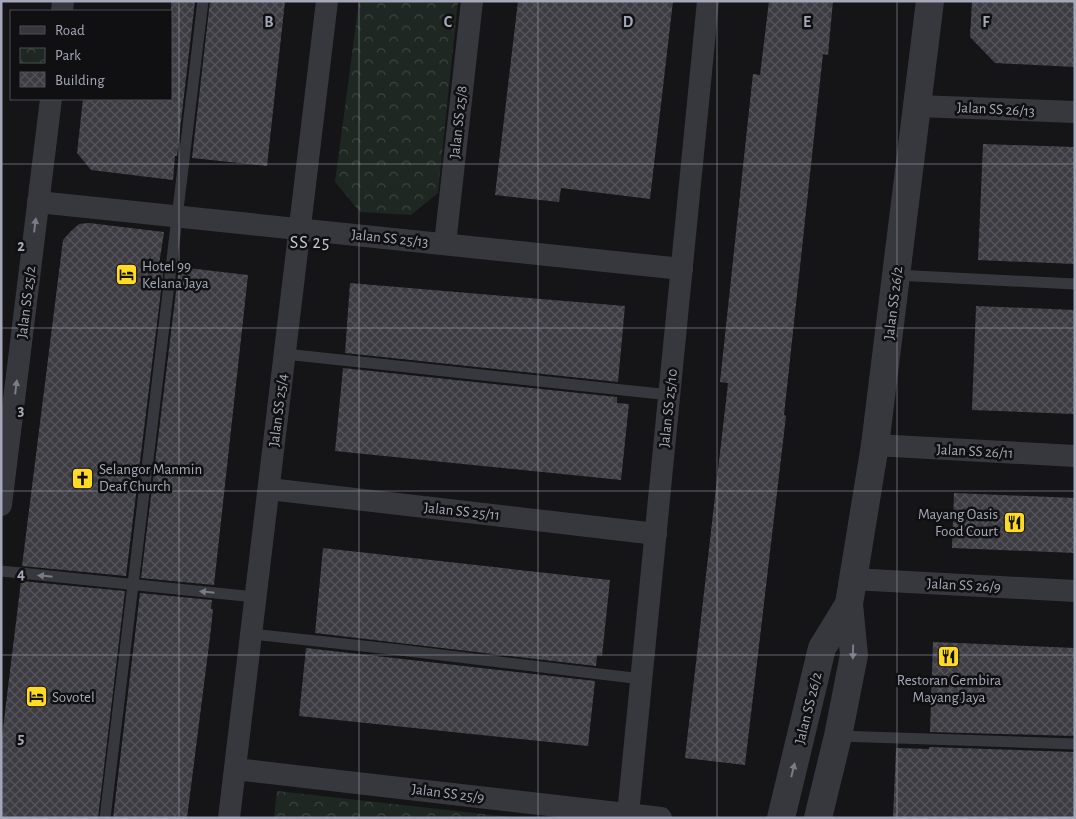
<svg xmlns="http://www.w3.org/2000/svg" width="1076" height="819" viewBox="0 0 1076 819" font-family="'Alegreya Sans',sans-serif">
<defs>
<pattern id="park-crowns" width="20" height="18" patternUnits="userSpaceOnUse" patternTransform="scale(1.25)"><rect width="20" height="18" fill="#1e2721"/><path d="M2 6a3 3 0 1 1 6 0M12 15a3 3 0 1 1 6 0" fill="none" stroke="#3c443f"/></pattern>
<pattern id="building-cross-hatch" width="8" height="8" patternUnits="userSpaceOnUse" patternTransform="scale(1.25)"><rect width="8" height="8" fill="#3c3c42"/><path d="M0 0l8 8M0 8l8-8" fill="none" stroke="#55555b"/></pattern>
</defs>
<rect width="100%" height="100%" fill="#151517"/>
<g fill="url(#park-crowns)">
<path d="M 359,1 L 458,1 L 438,193 L 411,215 L 360,212 L 335,182 Z"/>
<path d="M 277,791 L 518,818 L 274,818 Z"/>
</g>
<g fill="url(#building-cross-hatch)">
<path d="M 171,1 L 195,1 L 177,156 L 175,156 L 173,180 L 91,170 L 77,153 L 83,99 L 171,99 Z"/>
<path d="M 210,1 L 285,1 L 267,166 L 192,158 Z"/>
<path d="M 518,1 L 673,1 L 650,199 L 561,188 L 559,202 L 495,195 Z"/>
<path d="M 769,1 L 833,1 L 828,55 L 823,54 L 784,415 L 786,416 L 745,765 L 685,758 L 728,383 L 720,382 L 750,101 L 753,74 L 760,75 Z"/>
<path d="M 972,1 L 1075,1 L 1075,67 L 995,63 L 970,37 Z"/>
<path d="M 983,144 L 1075,147 L 1075,264 L 978,260 Z"/>
<path d="M 89,223 L 164,232 L 159,265 L 164,266 L 126,576 L 22,566 L 63,240 L 70,232 L 79,224 Z"/>
<path d="M 179,267 L 248,275 L 214,585 L 141,578 Z"/>
<path d="M 350,283 L 625,306 L 618,382 L 345,353 Z"/>
<path d="M 976,306 L 1075,310 L 1075,414 L 972,410 Z"/>
<path d="M 343,368 L 617,397 L 617,403 L 629,404 L 621,480 L 335,451 Z"/>
<path d="M 954,493 L 1075,498 L 1075,553 L 952,548 Z"/>
<path d="M 323,548 L 610,580 L 602,656 L 597,655 L 596,666 L 315,633 Z"/>
<path d="M 21,581 L 125,591 L 98,818 L 1,818 L 1,745 Z"/>
<path d="M 140,593 L 212,600 L 211,609 L 213,609 L 210,637 L 187,818 L 113,818 Z"/>
<path d="M 933,642 L 1075,648 L 1075,736 L 930,732 Z"/>
<path d="M 306,648 L 595,681 L 588,746 L 299,716 Z"/>
<path d="M 929,747 L 1075,752 L 1075,818 L 893,818 L 896,748 L 929,749 Z"/>
</g>
<g fill="none" stroke-linecap="round" stroke-linejoin="round">
<g stroke="#37373e" stroke-width="11">
<path d="M 896,275 L 1075,284"/>
<path d="M 285,354 L 670,395"/>
<path d="M 1,571 L 255,597"/>
<path d="M 251,634 L 400,650 L 642,679"/>
<path d="M 838,736 L 1075,744"/>
<path d="M 105,818 L 203,1"/>
</g>
<g stroke="#37373e" stroke-width="22">
<path d="M 62,11 L 63,1"/>
<path d="M 917,106 L 1075,112"/>
<path d="M 38,202 L 682,269"/>
<path d="M 445,244 L 472,1"/>
<path d="M 875,445 L 1075,456"/>
<path d="M 269,489 L 656,534"/>
<path d="M 1,505 L 51,99"/>
<path d="M 853,579 L 1075,591"/>
<path d="M 235,769 L 661,818"/>
<path d="M 628,814 L 708,1"/>
<path d="M 229,818 L 327,1"/>
</g>
<g stroke="#37373e" stroke-width="28">
<path d="M 781,818 L 822,648 L 849,604"/>
<path d="M 818,818 L 838,736 L 854,655 L 849,604 L 875,445 L 930,1"/>
</g>
</g>
<defs><path id="oneway-solid" d="M-6-.8H1V-3.2L6.5 0L1 3.2V.8H-6Z" transform="scale(1.25)"/></defs>
<g fill="#797b87">
<use href="#oneway-solid" transform="translate(35 225) rotate(-83)"/>
<use href="#oneway-solid" transform="translate(16 387) rotate(-83)"/>
<use href="#oneway-solid" transform="translate(45 576) rotate(-174)"/>
<use href="#oneway-solid" transform="translate(207 592) rotate(-174)"/>
<use href="#oneway-solid" transform="translate(853 652) rotate(91)"/>
<use href="#oneway-solid" transform="translate(793 770) rotate(-76)"/>
</g>
<path fill="none" stroke="#a5a8b8" stroke-width="1" stroke-opacity="0.55" d="M 179,1 L 179,818M 359,1 L 359,818M 538,1 L 538,818M 717,1 L 717,818M 897,1 L 897,818M 1,164 L 1075,164M 1,328 L 1075,328M 1,491 L 1075,491M 1,655 L 1075,655"/>
<defs>
<symbol id="hotel-square" viewBox="-11 -11 22 22"><rect x="-9" y="-9" width="18" height="18" rx="4" fill="#ffdb25" stroke="#101012"/><path d="M-6-4.5h1.5V1H6V5H4.5V3h-9V5H-6ZM-4 0a1.8 1.8 0 1 1 3.6 0ZM.5 0V-2.5h3Q6-2.5 6 0Z" fill="#111"/></symbol>
<symbol id="church-square" viewBox="-11 -11 22 22"><rect x="-9" y="-9" width="18" height="18" rx="4" fill="#ffdb25" stroke="#101012"/><path d="M-1.2-6h2.4v3.5h3.3v2.4h-3.3V6h-2.4V-.1h-3.3v-2.4h3.3Z" fill="#111"/></symbol>
<symbol id="restaurant-square" viewBox="-11 -11 22 22"><rect x="-9" y="-9" width="18" height="18" rx="4" fill="#ffdb25" stroke="#101012"/><path d="M-5-6h1v4h1v-4h1v4h1v-4h1v5L-1.5 .5V6h-2V.5L-5-1ZM5-6V6H3V1.5H1.5Q1.5-4 5-6Z" fill="#111"/></symbol>
</defs>
<g fill-rule="evenodd">
<use href="#hotel-square" x="114" y="262" width="25" height="25"/>
<use href="#church-square" x="70" y="466" width="25" height="25"/>
<use href="#restaurant-square" x="1002" y="510" width="25" height="25"/>
<use href="#restaurant-square" x="936" y="644" width="25" height="25"/>
<use href="#hotel-square" x="24" y="684" width="25" height="25"/>
</g>
<g text-anchor="middle" stroke-width="5" stroke-linejoin="round" paint-order="stroke">
<g font-size="15" fill="#a5a8b8" stroke="#101012">
<text transform="translate(996 109) rotate(3)" y="5">Jalan SS 26/13</text>
<text transform="translate(458 122) rotate(-84)" y="5">Jalan SS 25/8</text>
<text transform="translate(390 238) rotate(6)" y="5">Jalan SS 25/13</text>
<text transform="translate(26 302) rotate(-83)" y="5">Jalan SS 25/2</text>
<text transform="translate(893 303) rotate(-83)" y="5">Jalan SS 26/2</text>
<text transform="translate(668 408) rotate(-84)" y="5">Jalan SS 25/10</text>
<text transform="translate(278 410) rotate(-83)" y="5">Jalan SS 25/4</text>
<text transform="translate(975 451) rotate(3)" y="5">Jalan SS 26/11</text>
<text transform="translate(462 511) rotate(6)" y="5">Jalan SS 25/11</text>
<text transform="translate(964 585) rotate(3)" y="5">Jalan SS 26/9</text>
<text transform="translate(808 708) rotate(-76)" y="5">Jalan SS 26/2</text>
<text transform="translate(448 793) rotate(7)" y="5">Jalan SS 25/9</text>
</g>
<g font-size="15" fill="#a5a8b8" stroke="#101012" text-anchor="start">
<text x="142" y="271">Hotel 99<tspan x="142" dy="17">Kelana Jaya</tspan></text>
<text x="99" y="474">Selangor Manmin<tspan x="99" dy="17">Deaf Church</tspan></text>
<text x="998" y="519" text-anchor="end">Mayang Oasis<tspan x="998" dy="17">Food Court</tspan></text>
<text x="949" y="685" text-anchor="middle">Restoran Gembira<tspan x="949" dy="17">Mayang Jaya</tspan></text>
<text x="52" y="702">Sovotel</text>
</g>
<g font-size="18" letter-spacing="1" fill="#c7c8d4" stroke="#101012">
<text x="310" y="248">SS 25</text>
</g>
</g>
<g font-size="16" text-anchor="middle" font-weight="bold" fill="#a5a8b8" stroke="#101012" stroke-width="5" stroke-linejoin="round" paint-order="stroke">
<text x="269" y="27">B</text>
<text x="448" y="27">C</text>
<text x="628" y="27">D</text>
<text x="807" y="27">E</text>
<text x="986" y="27">F</text>
<text x="21" y="251">2</text>
<text x="21" y="415">3</text>
<text x="21" y="579">4</text>
<text x="21" y="743">5</text>
</g>
<rect width="1076" height="819" fill="none" stroke="#a5a8b8" stroke-width="5"/>
<rect x="10" y="10" width="162" height="90" fill="#101012" stroke="#4c4d54"/>
<rect x="20" y="26" width="25" height="8" fill="#37373e" stroke="#4c4d54"/>
<text x="55" y="35" font-size="15" fill="#a5a8b8">Road</text>
<rect x="20" y="48" width="25" height="15" fill="url(#park-crowns)" stroke="#4c4d54"/>
<text x="55" y="60" font-size="15" fill="#a5a8b8">Park</text>
<rect x="20" y="72" width="25" height="15" fill="url(#building-cross-hatch)" stroke="#4c4d54"/>
<text x="55" y="85" font-size="15" fill="#a5a8b8">Building</text>
</svg>
